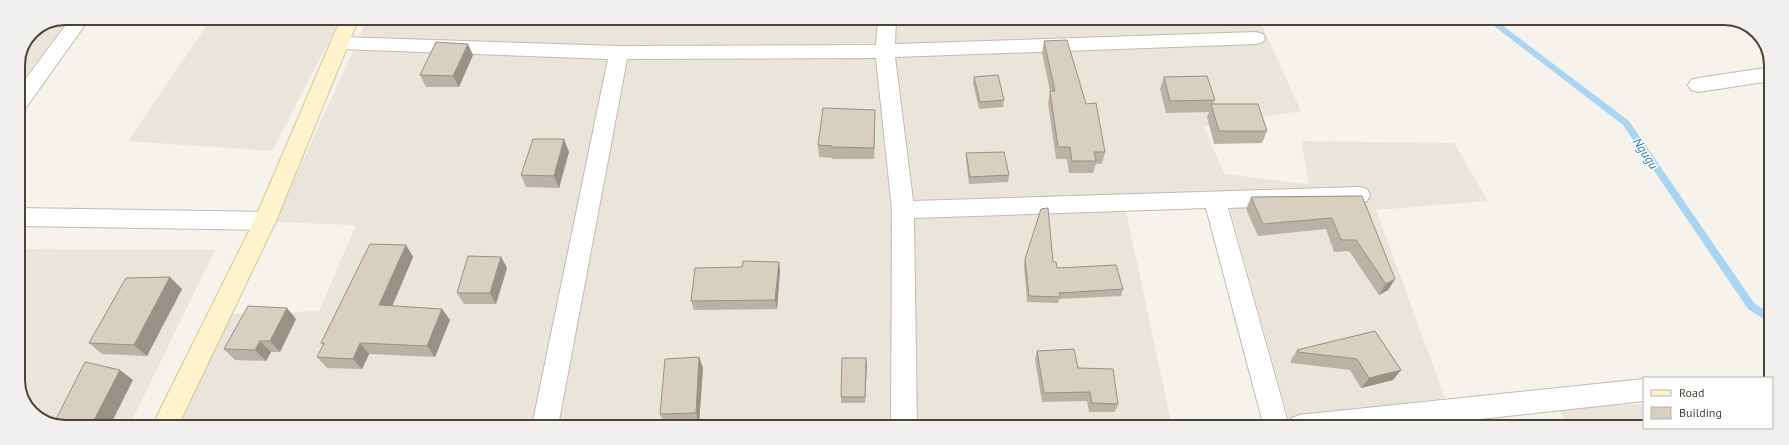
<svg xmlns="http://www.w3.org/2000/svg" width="1789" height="445" viewBox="0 0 1789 445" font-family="'PT Sans',sans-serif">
<rect width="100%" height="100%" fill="#f6f3ec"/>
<g fill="#eae5da">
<path d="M 64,18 L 69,18 L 18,87 L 18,64 L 32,31 Z"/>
<path d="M 212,18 L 341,18 L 272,151 L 128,141 Z"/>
<path d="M 368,18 L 1259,19 L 1301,111 L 1204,127 L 1224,174 L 1309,184 L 1301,141 L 1454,143 L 1488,201 L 1376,210 L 1445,398 L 1289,420 L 1226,194 L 1123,197 L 1172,427 L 178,426 L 231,314 L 319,311 L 356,225 L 275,222 Z"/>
<path d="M 18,249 L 215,250 L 129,426 L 55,426 L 30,411 L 18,386 Z"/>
<path d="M 1644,404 L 1644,427 L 1568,427 L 1558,407 Z"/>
</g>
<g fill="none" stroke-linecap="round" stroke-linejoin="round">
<path fill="#a9d4f2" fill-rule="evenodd" d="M 1485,19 L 1494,19 L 1629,121 L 1754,303 L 1770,314 L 1770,323 L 1748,309 L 1623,125 Z"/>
<defs>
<g id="street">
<path d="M 71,18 L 90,18 L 25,109 L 18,111 L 18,89 Z"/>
<path d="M 878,18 L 896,18 L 895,44 L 1256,32 L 1263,34 L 1265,38 L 1263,42 L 1256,44 L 895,57 L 913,201 L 1359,187 L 1367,189 L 1370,195 L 1367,201 L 1359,203 L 1228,208 L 1288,422 L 1290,419 L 1299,415 L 1644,379 L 1644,401 L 1408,427 L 1264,427 L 1206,208 L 914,218 L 917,427 L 891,427 L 892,210 L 876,58 L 627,59 L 558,426 L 532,426 L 608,59 L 341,49 L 334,48 L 332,43 L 334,38 L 341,37 L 619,46 L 876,45 Z"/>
<path d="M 1771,67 L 1771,81 L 1698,92 L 1691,90 L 1688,85 L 1691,80 L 1698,78 Z"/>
<path d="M 18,208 L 265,212 L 273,215 L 276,221 L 273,227 L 265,230 L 18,226 Z"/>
</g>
<path id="secondary" d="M 341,18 L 359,18 L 276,221 L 178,426 L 152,426 L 254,221 Z"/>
</defs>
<use href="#street" stroke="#c2bbae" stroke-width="2"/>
<use href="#secondary" stroke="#d6c79b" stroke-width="2"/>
<use href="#street" fill="#fff" fill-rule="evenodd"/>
<use href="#secondary" fill="#fff3cd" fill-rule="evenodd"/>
</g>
<g fill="#bab2a6">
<path d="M 987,19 L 1023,19 L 1023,23 L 988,24 Z"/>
<path d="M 1044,41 L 1086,104 L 1105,152 L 1102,164 L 1096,164 L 1093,173 L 1069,173 L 1067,159 L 1056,159 L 1048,103 L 1050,91 L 1042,53 Z"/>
<path d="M 473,55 L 459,87 L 426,87 L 420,75 Z"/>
<path d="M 974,77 L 1004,100 L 1003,107 L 979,109 L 973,83 Z"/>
<path d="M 1164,77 L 1215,100 L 1213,104 L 1267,131 L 1262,143 L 1214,144 L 1207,117 L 1209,112 L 1166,113 L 1160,89 Z"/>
<path d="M 875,122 L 874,159 L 833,159 L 832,158 L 819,157 L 818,145 Z"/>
<path d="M 569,152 L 559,188 L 526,187 L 521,175 Z"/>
<path d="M 966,153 L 1009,175 L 1008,182 L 969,184 L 966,160 Z"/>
<path d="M 1362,196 L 1395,279 L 1388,290 L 1379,295 L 1349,251 L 1334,252 L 1326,229 L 1258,236 L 1246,209 L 1251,197 Z"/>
<path d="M 406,245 L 413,257 L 392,306 L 442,309 L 450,320 L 435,357 L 369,354 L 362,369 L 327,368 L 317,357 L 323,345 L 321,343 Z"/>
<path d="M 501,257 L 507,268 L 496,304 L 464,304 L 457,293 Z"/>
<path d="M 1025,259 L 1053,262 L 1057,268 L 1123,289 L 1121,296 L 1059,299 L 1058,303 L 1027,302 L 1024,266 Z"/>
<path d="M 779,262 L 780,271 L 777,309 L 694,310 L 691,301 L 742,267 Z"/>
<path d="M 182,289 L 147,356 L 102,354 L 89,343 Z"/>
<path d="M 296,319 L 280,352 L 271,352 L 266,361 L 235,360 L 224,349 Z"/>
<path d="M 1375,331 L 1401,370 L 1393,380 L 1361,388 L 1350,370 L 1291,363 L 1291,360 L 1297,350 Z"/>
<path d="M 1037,351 L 1078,368 L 1118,404 L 1115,412 L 1089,412 L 1087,401 L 1042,402 L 1035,360 Z"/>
<path d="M 699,357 L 703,368 L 699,423 L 664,424 L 660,414 Z"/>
<path d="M 866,358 L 865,403 L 841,403 L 841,397 Z"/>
</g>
<g fill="#979187">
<path d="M 468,44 L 473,55 L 459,87 L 453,76 Z"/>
<path d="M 26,46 L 29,49 L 21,57 Z"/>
<path d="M 20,59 L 25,65 L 18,73 L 18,64 Z"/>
<path d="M 875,110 L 875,122 L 874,159 L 874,148 Z"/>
<path d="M 564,139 L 569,152 L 559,188 L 554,176 Z"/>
<path d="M 406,245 L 413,257 L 388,316 L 379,305 Z"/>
<path d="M 501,257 L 507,268 L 496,304 L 490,293 Z"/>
<path d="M 779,262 L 780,271 L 777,309 L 775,300 Z"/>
<path d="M 170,277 L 182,289 L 147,356 L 134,345 Z"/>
<path d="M 1395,279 L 1388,290 L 1379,295 L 1386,284 Z"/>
<path d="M 287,308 L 296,319 L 280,352 L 270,341 Z"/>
<path d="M 442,309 L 450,320 L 435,357 L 427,346 Z"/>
<path d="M 260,341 L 271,352 L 266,361 L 255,350 Z"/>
<path d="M 360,343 L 369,354 L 362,369 L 353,359 Z"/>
<path d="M 699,357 L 703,368 L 699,423 L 696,413 Z"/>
<path d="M 866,358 L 867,364 L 865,403 L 865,397 Z"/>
<path d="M 120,370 L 133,380 L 110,426 L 91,426 Z"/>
<path d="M 1401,370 L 1393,380 L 1361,388 L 1369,378 Z"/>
</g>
<g fill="#d8cfc1" stroke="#979187">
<path d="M 1067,40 L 1086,104 L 1096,103 L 1105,152 L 1094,152 L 1096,161 L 1072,161 L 1070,147 L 1058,147 L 1050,91 L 1055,91 L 1044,41 Z"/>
<path d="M 436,42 L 468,44 L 453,76 L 420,75 Z"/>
<path d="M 998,75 L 1004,100 L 980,102 L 974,77 Z"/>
<path d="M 1207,76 L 1215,100 L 1170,101 L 1164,77 Z"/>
<path d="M 1211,104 L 1258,104 L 1267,131 L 1219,131 Z"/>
<path d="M 823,108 L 875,110 L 874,148 L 832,147 L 832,146 L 818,145 Z"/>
<path d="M 533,139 L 564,139 L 554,176 L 521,175 Z"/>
<path d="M 1004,152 L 1009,175 L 970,177 L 966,153 Z"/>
<path d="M 1362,196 L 1395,279 L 1386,284 L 1356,240 L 1341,240 L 1332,218 L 1263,224 L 1251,197 Z"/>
<path d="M 1048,208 L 1053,262 L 1056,262 L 1057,268 L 1116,265 L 1123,289 L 1059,293 L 1060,297 L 1029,296 L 1025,259 L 1041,209 Z"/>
<path d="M 370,244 L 406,245 L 379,305 L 442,309 L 427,346 L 360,343 L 353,359 L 317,357 L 324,343 L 321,343 Z"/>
<path d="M 468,256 L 501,257 L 490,293 L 457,293 Z"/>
<path d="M 743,261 L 779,262 L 775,300 L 691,301 L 695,268 L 742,267 Z"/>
<path d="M 170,277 L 134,345 L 89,343 L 126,278 Z"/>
<path d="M 248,306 L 287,308 L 270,341 L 260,341 L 255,350 L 224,349 Z"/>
<path d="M 1375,331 L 1401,370 L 1369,378 L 1357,359 L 1298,352 L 1297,350 Z"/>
<path d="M 1074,349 L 1078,368 L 1113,369 L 1118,404 L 1092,403 L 1090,392 L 1044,393 L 1037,351 Z"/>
<path d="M 699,357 L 696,413 L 660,414 L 665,359 Z"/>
<path d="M 842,358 L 866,358 L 865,397 L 841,397 Z"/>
<path d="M 85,362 L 120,370 L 91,426 L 55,426 L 53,425 Z"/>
</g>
<g text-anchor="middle" stroke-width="3" stroke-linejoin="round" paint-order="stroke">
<g font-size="13" font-style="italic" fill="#2e7ab2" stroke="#fff">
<text transform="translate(1646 153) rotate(56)" y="5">Ngugu</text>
</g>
</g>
<path d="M0 0H1789V445H0ZM65 25H1724A40 40 0 0 1 1764 65V380A40 40 0 0 1 1724 420H65A40 40 0 0 1 25 380V65A40 40 0 0 1 65 25Z" fill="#f1f0ef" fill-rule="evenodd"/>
<path fill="none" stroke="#4b4439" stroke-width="2" d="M65 25H1724A40 40 0 0 1 1764 65V380A40 40 0 0 1 1724 420H65A40 40 0 0 1 25 380V65A40 40 0 0 1 65 25Z"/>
<rect x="1643" y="377" width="130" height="52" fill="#ffffff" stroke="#b7b4b0"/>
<rect x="1651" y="390" width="20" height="6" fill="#fff3cd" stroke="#b7b4b0"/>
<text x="1679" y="397" font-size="12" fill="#4b4439">Road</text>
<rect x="1651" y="407" width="20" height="12" fill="#d8cfc1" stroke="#b7b4b0"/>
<text x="1679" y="417" font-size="12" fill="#4b4439">Building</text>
</svg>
